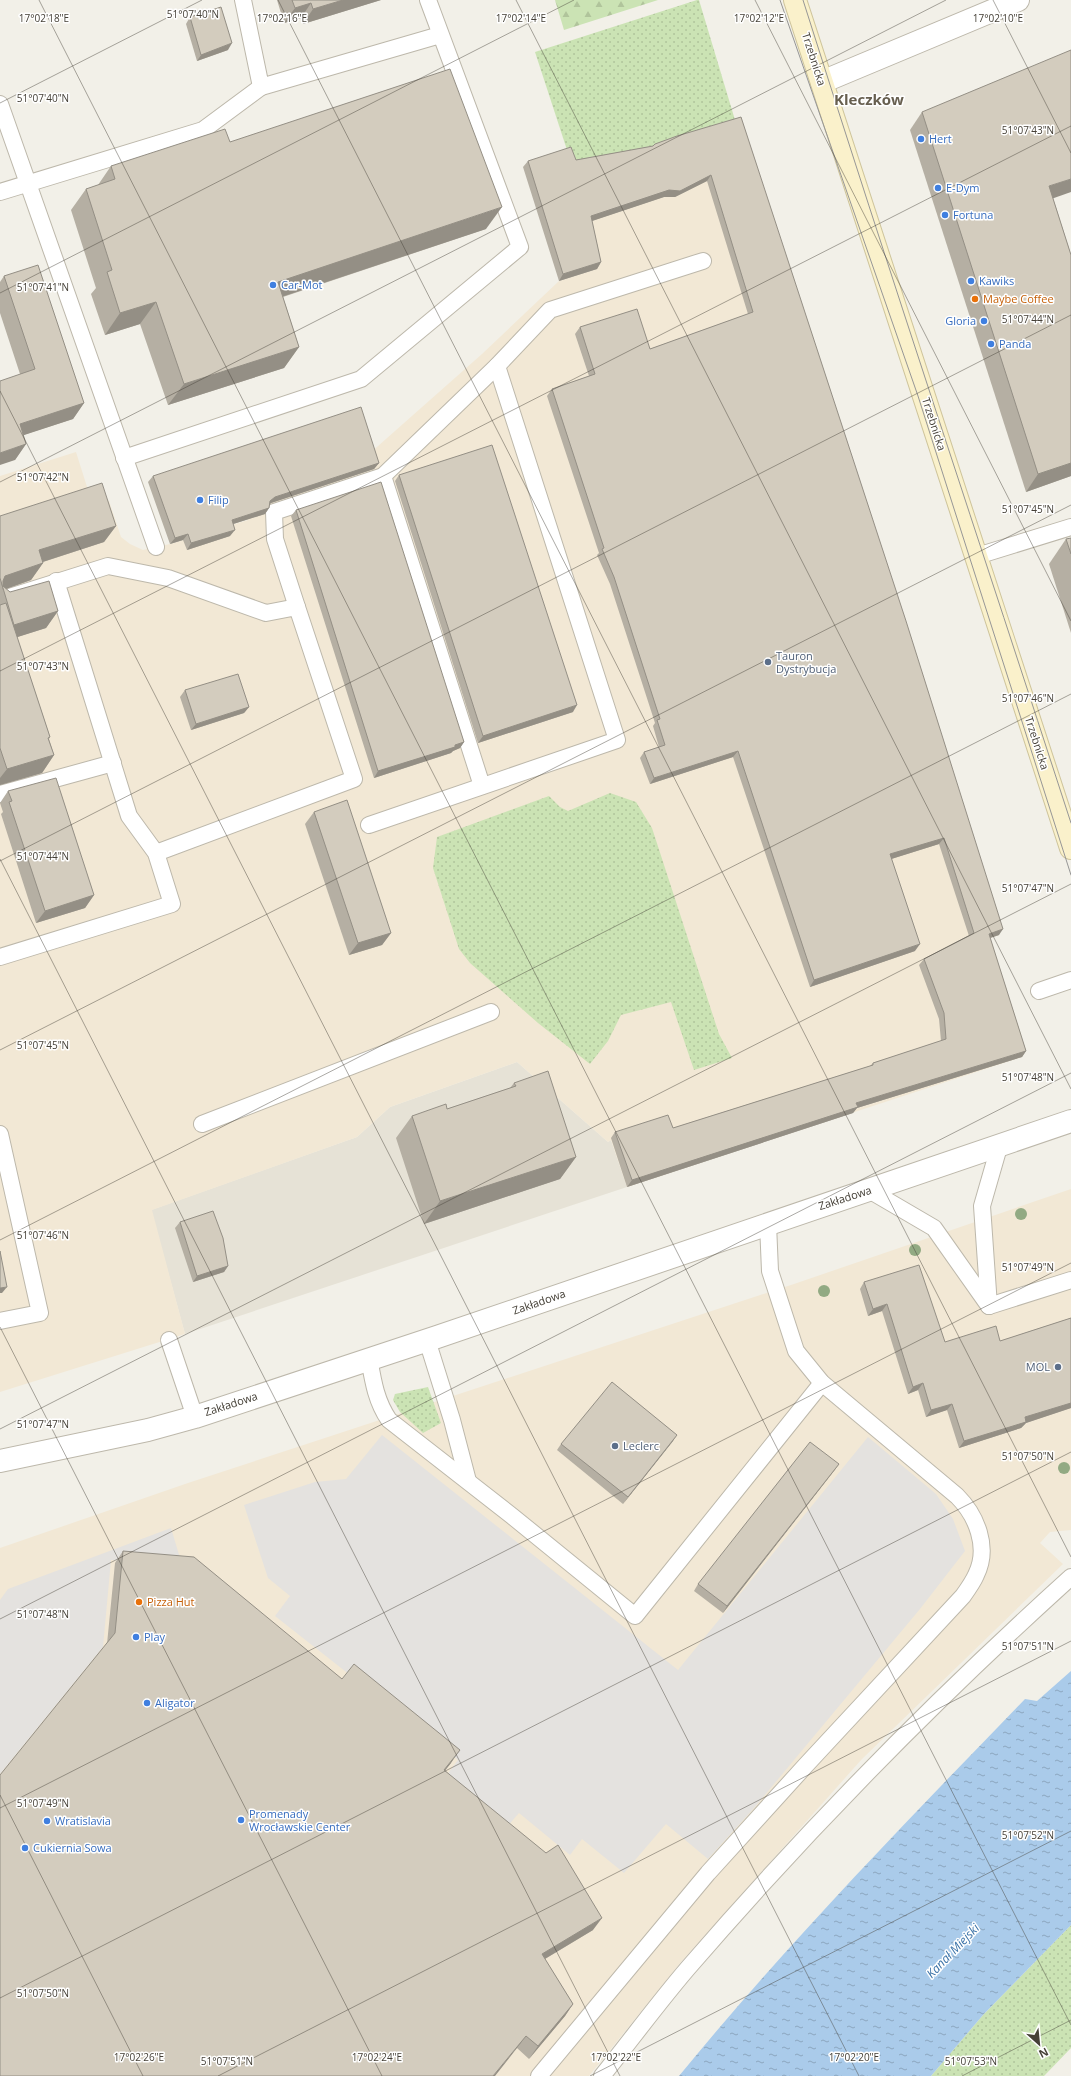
<svg xmlns="http://www.w3.org/2000/svg" width="1071" height="2076" viewBox="0 0 1071 2076" font-family="'Open Sans',sans-serif">
<defs>
<pattern id="grass-dots" width="8" height="8" patternUnits="userSpaceOnUse"><rect width="8" height="8" fill="#cbe3b4"/><path d="M2 2h.1M6 6h.1" fill="none" stroke="#b0c49b" stroke-width="1.8" stroke-linecap="round"/></pattern>
<pattern id="forest-firs" width="22" height="20" patternUnits="userSpaceOnUse"><rect width="22" height="20" fill="#cbe3b4"/><path d="M5 1l3.5 6h-7zM16 11l3.5 6h-7z" fill="#b0c49b"/></pattern>
<pattern id="water-ripples" width="26" height="14" patternUnits="userSpaceOnUse"><rect width="26" height="14" fill="#aacbea"/><path d="M2 4q2-2 4 0t4 0M15 11q2-2 4 0t4 0" fill="none" stroke="#8ca6be"/></pattern>
</defs>
<rect width="100%" height="100%" fill="#f2f0e8"/>
<path fill="#e6e2d6" d="M 517,1062 L 608,1142 L 611,1140 L 627,1187 L 185,1334 L 151,1210 L 357,1137 L 390,1107 Z"/>
<g fill="#f2e8d5">
<path d="M 691,138 L 952,787 L 999,935 L 984,940 L 1022,1057 L 627,1187 L 611,1140 L 608,1142 L 517,1062 L 390,1107 L 357,1137 L 152,1210 L 185,1334 L 0,1392 L 0,476 L 76,452 L 88,490 L 109,501 L 121,537 L 130,544 L 143,550 L 170,544 L 248,520 L 241,497 L 369,454 L 482,354 L 559,281 L 596,269 L 581,225 Z"/>
<path d="M 1071,1189 L 1071,1530 L 1050,1532 L 1040,1543 L 1063,1564 L 862,1759 L 681,1962 L 589,2076 L 0,2076 L 0,1548 L 188,1483 L 794,1284 Z"/>
</g>
<g fill="url(#grass-dots)">
<path d="M 697,0 L 699,0 L 735,120 L 578,172 L 567,150 L 535,52 Z"/>
<path d="M 610,793 L 636,802 L 652,828 L 719,1034 L 732,1058 L 694,1070 L 671,1002 L 621,1015 L 608,1041 L 590,1064 L 538,1023 L 470,963 L 459,949 L 433,868 L 437,837 L 549,796 L 560,807 L 568,811 Z"/>
<path d="M 428,1387 L 441,1423 L 423,1433 L 400,1412 L 393,1400 L 395,1394 Z"/>
<path d="M 1071,1925 L 1071,2048 L 1044,2076 L 931,2076 L 983,2015 Z"/>
</g>
<path fill="url(#forest-firs)" d="M 555,0 L 658,0 L 564,30 Z"/>
<g fill="#e4e2df">
<path d="M 382,1435 L 678,1670 L 868,1437 L 936,1494 L 953,1519 L 965,1551 L 920,1609 L 754,1808 L 708,1859 L 666,1824 L 624,1873 L 582,1839 L 570,1855 L 519,1813 L 501,1834 L 440,1784 L 458,1760 L 275,1616 L 290,1596 L 268,1578 L 244,1505 L 315,1482 L 346,1479 Z"/>
<path d="M 171,1528 L 180,1558 L 150,1563 L 111,1560 L 103,1647 L 0,1774 L 0,1600 L 8,1589 Z"/>
</g>
<path fill="url(#water-ripples)" d="M 1071,1671 L 1071,1925 L 983,2015 L 931,2076 L 679,2076 C 787,1944 906,1822 1025,1699 L 1037,1701 Z"/>
<g fill="none" stroke-linecap="round" stroke-linejoin="round">
<defs>
<g id="lane">
<path d="M 243,0 L 261,87 L 440,35"/>
<path d="M 0,104 L 156,547"/>
<path d="M 0,192 L 203,130 L 261,87"/>
<path d="M 124,458 L 361,379 L 520,247 L 428,0"/>
<path d="M 383,476 L 482,786"/>
<path d="M 977,556 L 1071,527"/>
<path d="M 0,600 L 108,566 L 168,578 L 266,613 L 297,607 L 354,779 L 156,853"/>
<path d="M 297,607 L 275,539 L 274,512 L 383,476 L 497,366 L 550,310 L 703,261"/>
<path d="M 0,794 L 113,763"/>
<path d="M 369,825 L 617,740 L 497,366"/>
<path d="M 0,957 L 172,904 L 156,853 L 129,816 L 56,581"/>
<path d="M 1039,991 L 1071,980"/>
<path d="M 202,1124 L 491,1012"/>
<path d="M 0,1134 L 40,1313 L 0,1321"/>
<path d="M 869,1190 L 934,1228 L 989,1306"/>
<path d="M 989,1306 L 982,1206 L 999,1147"/>
<path d="M 989,1306 L 1071,1280"/>
<path d="M 169,1340 L 195,1417"/>
<path d="M 427,1340 L 452,1420 L 468,1481"/>
<path d="M 369,1358 C 373,1381 376,1401 389,1420 L 512,1516 L 635,1616 L 822,1383"/>
<path d="M 539,2076 L 708,1873 L 806,1765 L 963,1596 C 968,1589 973,1582 976,1575 C 990,1547 976,1515 957,1496 L 822,1383 L 796,1351 L 770,1271 L 768,1224"/>
<path d="M 602,2076 C 631,2040 658,2003 688,1968 C 807,1830 936,1699 1071,1577"/>
</g>
<g id="street">
<path d="M 822,82 L 1018,0"/>
<path d="M 0,1461 L 148,1430 L 195,1417 L 437,1337 L 1071,1121"/>
</g>
<path id="secondary" d="M 795,0 L 1071,848"/>
</defs>
<use href="#lane" stroke="#bdb8ab" stroke-width="18"/>
<use href="#street" stroke="#bdb8ab" stroke-width="24"/>
<use href="#secondary" stroke="#cec49b" stroke-width="24"/>
<use href="#lane" stroke="#fff" stroke-width="16"/>
<use href="#street" stroke="#fff" stroke-width="22"/>
<use href="#secondary" stroke="#faf1cb" stroke-width="22"/>
<g stroke="#969696" stroke-width="1">
<path d="M 780,0 L 918,396 L 1071,875"/>
<path d="M 803,0 C 890,275 982,549 1071,823"/>
</g>
</g>
<g fill="#92aa83">
<circle cx="1021" cy="1214" r="6"/>
<circle cx="915" cy="1250" r="6"/>
<circle cx="824" cy="1291" r="6"/>
<circle cx="1064" cy="1468" r="6"/>
</g>
<g fill="#b5afa3">
<path d="M 277,0 L 381,0 L 303,24 L 301,18 L 284,23 Z"/>
<path d="M 190,17 L 228,50 L 197,61 L 186,24 Z"/>
<path d="M 922,112 L 1053,198 L 1071,255 L 1071,476 L 1026,492 L 910,130 Z"/>
<path d="M 741,117 L 999,935 L 990,938 L 1026,1051 L 1022,1057 L 857,1108 L 853,1113 L 627,1187 L 611,1138 L 615,1132 L 673,1128 L 870,1066 L 873,1063 L 941,1041 L 939,1019 L 919,965 L 924,959 L 969,936 L 939,844 L 891,859 L 915,951 L 810,987 L 733,757 L 650,784 L 640,758 L 644,752 L 659,747 L 653,726 L 655,723 L 610,584 L 597,555 L 599,553 L 547,396 L 552,389 L 589,376 L 575,334 L 580,327 L 650,349 L 748,314 L 707,181 L 675,197 L 664,197 L 592,221 L 601,262 L 597,269 L 559,281 L 523,167 L 528,161 L 576,160 L 653,146 Z"/>
<path d="M 230,142 L 486,229 L 283,297 L 299,347 L 284,368 L 168,405 L 140,324 L 105,335 L 91,294 L 96,288 L 71,210 L 86,189 L 98,185 L 111,166 Z"/>
<path d="M 4,276 L 84,403 L 73,419 L 23,435 L 26,444 L 15,460 L 20,374 L 0,313 L 0,282 Z"/>
<path d="M 379,463 L 374,469 L 271,503 L 270,504 L 269,508 L 265,514 L 233,524 L 230,536 L 187,550 L 183,540 L 170,544 L 148,482 L 153,476 Z"/>
<path d="M 399,475 L 573,712 L 478,743 L 395,481 Z"/>
<path d="M 296,510 L 464,742 L 460,748 L 453,751 L 451,753 L 374,778 L 291,516 Z"/>
<path d="M 0,516 L 116,526 L 104,542 L 43,562 L 43,563 L 31,580 L 6,589 L 10,592 L 58,611 L 46,628 L 17,637 L 50,737 L 49,739 L 54,755 L 42,773 L 0,785 Z"/>
<path d="M 1071,538 L 1071,633 L 1049,564 L 1066,539 Z"/>
<path d="M 185,690 L 249,707 L 244,713 L 191,730 L 180,697 Z"/>
<path d="M 8,791 L 94,895 L 85,908 L 36,923 L 1,814 L 3,812 L 0,803 Z"/>
<path d="M 314,812 L 391,933 L 382,945 L 349,955 L 305,824 Z"/>
<path d="M 514,1083 L 576,1157 L 560,1179 L 424,1224 L 396,1138 L 412,1116 L 447,1109 L 510,1088 Z"/>
<path d="M 180,1222 L 228,1266 L 224,1272 L 193,1282 L 175,1228 Z"/>
<path d="M 864,1282 L 945,1342 L 1000,1341 L 1071,1318 L 1071,1408 L 1026,1423 L 1021,1428 L 959,1448 L 947,1410 L 926,1417 L 918,1390 L 908,1394 L 882,1311 L 868,1316 L 860,1289 Z"/>
<path d="M 673,1441 L 623,1504 L 557,1450 L 561,1444 Z"/>
<path d="M 839,1464 L 723,1613 L 694,1591 L 698,1584 Z"/>
<path d="M 123,1551 L 342,1679 L 451,1763 L 445,1770 L 593,1930 L 545,1959 L 573,2004 L 565,2016 L 529,2059 L 517,2048 L 107,1644 L 115,1563 Z"/>
</g>
<g fill="#948f85">
<path d="M 343,0 L 381,0 L 303,24 L 313,9 Z"/>
<path d="M 311,3 L 301,18 L 284,23 L 295,8 Z"/>
<path d="M 232,43 L 228,50 L 197,61 L 201,55 Z"/>
<path d="M 711,175 L 707,181 L 675,197 L 664,197 L 586,223 L 591,216 Z"/>
<path d="M 1071,179 L 1071,192 L 1037,204 L 1049,186 Z"/>
<path d="M 502,207 L 486,229 L 263,303 L 278,282 Z"/>
<path d="M 601,262 L 597,269 L 559,281 L 563,274 Z"/>
<path d="M 156,302 L 140,324 L 105,335 L 120,313 Z"/>
<path d="M 299,347 L 284,368 L 168,405 L 184,384 Z"/>
<path d="M 84,403 L 73,419 L 9,440 L 20,424 Z"/>
<path d="M 26,444 L 15,460 L 0,465 L 0,453 Z"/>
<path d="M 379,463 L 374,469 L 271,503 L 266,507 L 270,501 L 275,497 Z"/>
<path d="M 1071,463 L 1071,476 L 1026,492 L 1038,474 Z"/>
<path d="M 269,508 L 265,514 L 227,526 L 232,520 Z"/>
<path d="M 116,526 L 104,542 L 27,567 L 39,550 Z"/>
<path d="M 235,530 L 230,536 L 187,550 L 191,543 Z"/>
<path d="M 188,534 L 183,540 L 170,544 L 175,538 Z"/>
<path d="M 43,563 L 31,580 L 3,590 L 1,582 L 5,576 Z"/>
<path d="M 58,611 L 46,628 L 2,642 L 14,625 Z"/>
<path d="M 577,705 L 573,712 L 478,743 L 483,736 Z"/>
<path d="M 249,707 L 244,713 L 191,730 L 196,724 Z"/>
<path d="M 464,742 L 460,748 L 453,751 L 451,753 L 374,778 L 378,771 Z"/>
<path d="M 738,751 L 733,757 L 650,784 L 654,778 Z"/>
<path d="M 54,755 L 42,773 L 0,785 L 0,778 L 7,769 Z"/>
<path d="M 944,838 L 939,844 L 885,861 L 890,854 Z"/>
<path d="M 94,895 L 85,908 L 36,923 L 45,911 Z"/>
<path d="M 1003,929 L 999,935 L 984,940 L 989,934 Z"/>
<path d="M 391,933 L 382,945 L 349,955 L 358,943 Z"/>
<path d="M 920,944 L 915,951 L 810,987 L 814,980 Z"/>
<path d="M 1026,1051 L 1022,1057 L 857,1108 L 853,1113 L 627,1187 L 632,1180 L 856,1103 Z"/>
<path d="M 576,1157 L 560,1179 L 424,1224 L 440,1201 Z"/>
<path d="M 228,1266 L 224,1272 L 193,1282 L 197,1276 Z"/>
<path d="M 7,1287 L 2,1293 L 0,1293 L 0,1288 Z"/>
<path d="M 887,1304 L 882,1311 L 868,1316 L 873,1309 Z"/>
<path d="M 923,1383 L 918,1390 L 908,1394 L 913,1387 Z"/>
<path d="M 1071,1403 L 1071,1408 L 1026,1423 L 1021,1428 L 959,1448 L 964,1441 L 1025,1417 Z"/>
<path d="M 952,1404 L 947,1410 L 926,1417 L 931,1410 Z"/>
<path d="M 677,1435 L 673,1441 L 623,1504 L 628,1497 Z"/>
<path d="M 839,1464 L 834,1471 L 723,1613 L 727,1606 Z"/>
<path d="M 460,1750 L 451,1763 L 436,1782 L 444,1770 Z"/>
<path d="M 602,1918 L 593,1930 L 533,1966 L 542,1954 Z"/>
<path d="M 573,2004 L 565,2016 L 529,2059 L 538,2046 Z"/>
<path d="M 526,2036 L 517,2048 L 495,2076 L 493,2076 Z"/>
</g>
<g fill="#d3ccbe" stroke="#948f85">
<path d="M 292,0 L 343,0 L 313,9 L 311,3 L 295,8 Z"/>
<path d="M 221,7 L 232,43 L 201,55 L 190,17 Z"/>
<path d="M 1071,50 L 1071,179 L 1049,186 L 1071,255 L 1071,463 L 1038,474 L 922,112 Z"/>
<path d="M 450,69 L 502,207 L 278,282 L 299,347 L 184,384 L 156,302 L 120,313 L 107,272 L 112,270 L 86,189 L 115,179 L 111,166 L 225,129 L 230,142 Z"/>
<path d="M 741,117 L 906,621 L 1003,929 L 989,934 L 1026,1051 L 856,1103 L 858,1107 L 632,1180 L 615,1132 L 668,1115 L 673,1128 L 873,1065 L 873,1063 L 946,1039 L 944,1013 L 924,959 L 974,933 L 944,838 L 890,854 L 920,944 L 814,980 L 738,751 L 654,778 L 644,752 L 665,745 L 657,720 L 660,719 L 614,577 L 602,549 L 604,548 L 552,389 L 595,374 L 580,327 L 637,309 L 650,349 L 753,312 L 711,175 L 680,191 L 669,190 L 591,216 L 601,262 L 563,274 L 528,161 L 571,147 L 576,160 L 653,146 L 655,144 L 677,136 Z"/>
<path d="M 38,265 L 84,403 L 20,424 L 26,444 L 0,453 L 0,381 L 35,369 L 4,276 Z"/>
<path d="M 361,407 L 379,463 L 275,497 L 270,501 L 269,508 L 232,520 L 235,530 L 191,543 L 188,534 L 175,538 L 153,476 Z"/>
<path d="M 492,445 L 577,705 L 483,736 L 399,475 Z"/>
<path d="M 381,482 L 464,742 L 455,745 L 455,747 L 378,771 L 296,510 Z"/>
<path d="M 102,483 L 116,526 L 39,550 L 43,563 L 5,576 L 3,581 L 3,586 L 10,592 L 49,581 L 58,611 L 14,625 L 0,578 L 0,516 Z"/>
<path d="M 1071,538 L 1071,554 L 1066,539 Z"/>
<path d="M 6,603 L 50,737 L 48,738 L 54,755 L 7,769 L 0,748 L 0,605 Z"/>
<path d="M 238,674 L 249,707 L 196,724 L 185,690 Z"/>
<path d="M 56,778 L 94,895 L 45,911 L 9,802 L 12,801 L 8,791 Z"/>
<path d="M 347,800 L 391,933 L 358,943 L 314,812 Z"/>
<path d="M 548,1071 L 576,1157 L 440,1201 L 412,1116 L 446,1104 L 447,1109 L 516,1086 L 514,1083 Z"/>
<path d="M 213,1211 L 223,1238 L 228,1266 L 197,1276 L 180,1222 Z"/>
<path d="M 0,1251 L 7,1287 L 0,1288 Z"/>
<path d="M 919,1265 L 945,1342 L 996,1326 L 1000,1341 L 1071,1318 L 1071,1403 L 1025,1417 L 1026,1422 L 964,1441 L 952,1404 L 931,1410 L 923,1383 L 913,1387 L 887,1304 L 873,1309 L 864,1282 Z"/>
<path d="M 612,1382 L 677,1435 L 628,1497 L 561,1444 Z"/>
<path d="M 810,1442 L 839,1464 L 727,1606 L 698,1584 Z"/>
<path d="M 123,1551 L 194,1557 L 342,1679 L 354,1664 L 460,1750 L 444,1770 L 546,1853 L 558,1845 L 602,1918 L 542,1954 L 573,2004 L 538,2046 L 526,2036 L 493,2076 L 0,2076 L 0,1775 L 115,1633 Z"/>
</g>
<path fill="none" stroke="#454037" stroke-width="1" stroke-opacity="0.45" d="M 39,0 L 1071,2025M 278,0 L 1071,1557M 516,0 L 1071,1089M 755,0 L 1071,621M 993,0 L 1071,153M 0,103 L 202,0M 0,293 L 574,0M 0,391 L 859,2076M 0,482 L 946,0M 0,671 L 1071,126M 0,859 L 620,2076M 0,861 L 1071,315M 0,1050 L 1071,505M 0,1240 L 1071,694M 0,1327 L 382,2076M 0,1429 L 1071,884M 0,1619 L 1071,1073M 0,1795 L 143,2076M 0,1808 L 1071,1263M 0,1998 L 1071,1452M 218,2076 L 1071,1641M 590,2076 L 1071,1831M 962,2076 L 1071,2020"/>
<g fill="#3f7fe0" stroke="#fff" stroke-width="1.5">
<circle cx="921" cy="139" r="4"/>
<circle cx="938" cy="188" r="4"/>
<circle cx="945" cy="215" r="4"/>
<circle cx="971" cy="281" r="4"/>
<circle cx="273" cy="285" r="4"/>
<circle cx="984" cy="321" r="4"/>
<circle cx="991" cy="344" r="4"/>
<circle cx="200" cy="500" r="4"/>
<circle cx="136" cy="1637" r="4"/>
<circle cx="147" cy="1703" r="4"/>
<circle cx="241" cy="1820" r="4"/>
<circle cx="47" cy="1821" r="4"/>
<circle cx="25" cy="1848" r="4"/>
</g>
<g fill="#e8710a" stroke="#fff" stroke-width="1.5">
<circle cx="975" cy="299" r="4"/>
<circle cx="139" cy="1602" r="4"/>
</g>
<g fill="#5c6f8a" stroke="#fff" stroke-width="1.5">
<circle cx="768" cy="662" r="4"/>
<circle cx="1058" cy="1367" r="4"/>
<circle cx="615" cy="1446" r="4"/>
</g>
<g text-anchor="middle" stroke-width="3" stroke-linejoin="round" paint-order="stroke">
<g font-size="11" fill="#454037" stroke="#fff">
<text transform="translate(814 59) rotate(72)" y="4">Trzebnicka</text>
<text transform="translate(934 424) rotate(72)" y="4">Trzebnicka</text>
<text transform="translate(1037 743) rotate(72)" y="4">Trzebnicka</text>
<text transform="translate(845 1198) rotate(-18)" y="4">Zakładowa</text>
<text transform="translate(539 1302) rotate(-19)" y="4">Zakładowa</text>
<text transform="translate(231 1404) rotate(-18)" y="4">Zakładowa</text>
</g>
<g font-size="11" fill="#366cbe" stroke="#fff" text-anchor="start">
<text x="929" y="143">Hert</text>
<text x="946" y="192">E-Dym</text>
<text x="953" y="219">Fortuna</text>
<text x="979" y="285">Kawiks</text>
<text x="281" y="289">Car-Mot</text>
<text x="976" y="325" text-anchor="end">Gloria</text>
<text x="999" y="348">Panda</text>
<text x="208" y="504">Filip</text>
<text x="144" y="1641">Play</text>
<text x="155" y="1707">Aligator</text>
<text x="249" y="1818">Promenady<tspan x="249" dy="13">Wrocławskie Center</tspan></text>
<text x="55" y="1825">Wratislavia</text>
<text x="33" y="1852">Cukiernia Sowa</text>
</g>
<g font-size="11" fill="#c56008" stroke="#fff" text-anchor="start">
<text x="983" y="303">Maybe Coffee</text>
<text x="147" y="1606">Pizza Hut</text>
</g>
<g font-size="11" fill="#4e5e75" stroke="#fff" text-anchor="start">
<text x="776" y="660">Tauron<tspan x="776" dy="13">Dystrybucja</tspan></text>
<text x="1050" y="1371" text-anchor="end">MOL</text>
<text x="623" y="1450">Leclerc</text>
</g>
<g font-size="12" font-style="italic" fill="#3a72a7" stroke="#fff">
<text transform="translate(953 1951) rotate(-46)" y="4">Kanał Miejski</text>
</g>
<g font-size="15" font-weight="bold" fill="#675f4f" stroke="#fff">
<text x="869" y="105">Kleczków</text>
</g>
</g>
<g font-size="10" text-anchor="middle" fill="#454037" stroke="#fff" stroke-width="3" stroke-linejoin="round" paint-order="stroke">
<text x="193" y="18">51°07'40"N</text>
<text x="44" y="22">17°02'18"E</text>
<text x="282" y="22">17°02'16"E</text>
<text x="521" y="22">17°02'14"E</text>
<text x="759" y="22">17°02'12"E</text>
<text x="998" y="22">17°02'10"E</text>
<text x="43" y="102">51°07'40"N</text>
<text x="1028" y="134">51°07'43"N</text>
<text x="43" y="291">51°07'41"N</text>
<text x="1028" y="323">51°07'44"N</text>
<text x="43" y="481">51°07'42"N</text>
<text x="1028" y="513">51°07'45"N</text>
<text x="43" y="670">51°07'43"N</text>
<text x="1028" y="702">51°07'46"N</text>
<text x="43" y="860">51°07'44"N</text>
<text x="1028" y="892">51°07'47"N</text>
<text x="43" y="1049">51°07'45"N</text>
<text x="1028" y="1081">51°07'48"N</text>
<text x="43" y="1239">51°07'46"N</text>
<text x="1028" y="1271">51°07'49"N</text>
<text x="43" y="1428">51°07'47"N</text>
<text x="1028" y="1460">51°07'50"N</text>
<text x="43" y="1618">51°07'48"N</text>
<text x="1028" y="1650">51°07'51"N</text>
<text x="43" y="1807">51°07'49"N</text>
<text x="1028" y="1839">51°07'52"N</text>
<text x="43" y="1997">51°07'50"N</text>
<text x="139" y="2061">17°02'26"E</text>
<text x="377" y="2061">17°02'24"E</text>
<text x="616" y="2061">17°02'22"E</text>
<text x="854" y="2061">17°02'20"E</text>
<text x="227" y="2065">51°07'51"N</text>
<text x="971" y="2065">51°07'53"N</text>
</g>
<g transform="translate(1039 2044) rotate(153)" stroke="#ffffff" stroke-width="3" paint-order="stroke">
<path d="M0-3L7 15L0 10L-7 15Z" fill="#454037"/>
<text y="-6" font-size="11" font-weight="bold" text-anchor="middle" fill="#454037">N</text>
</g>
</svg>
